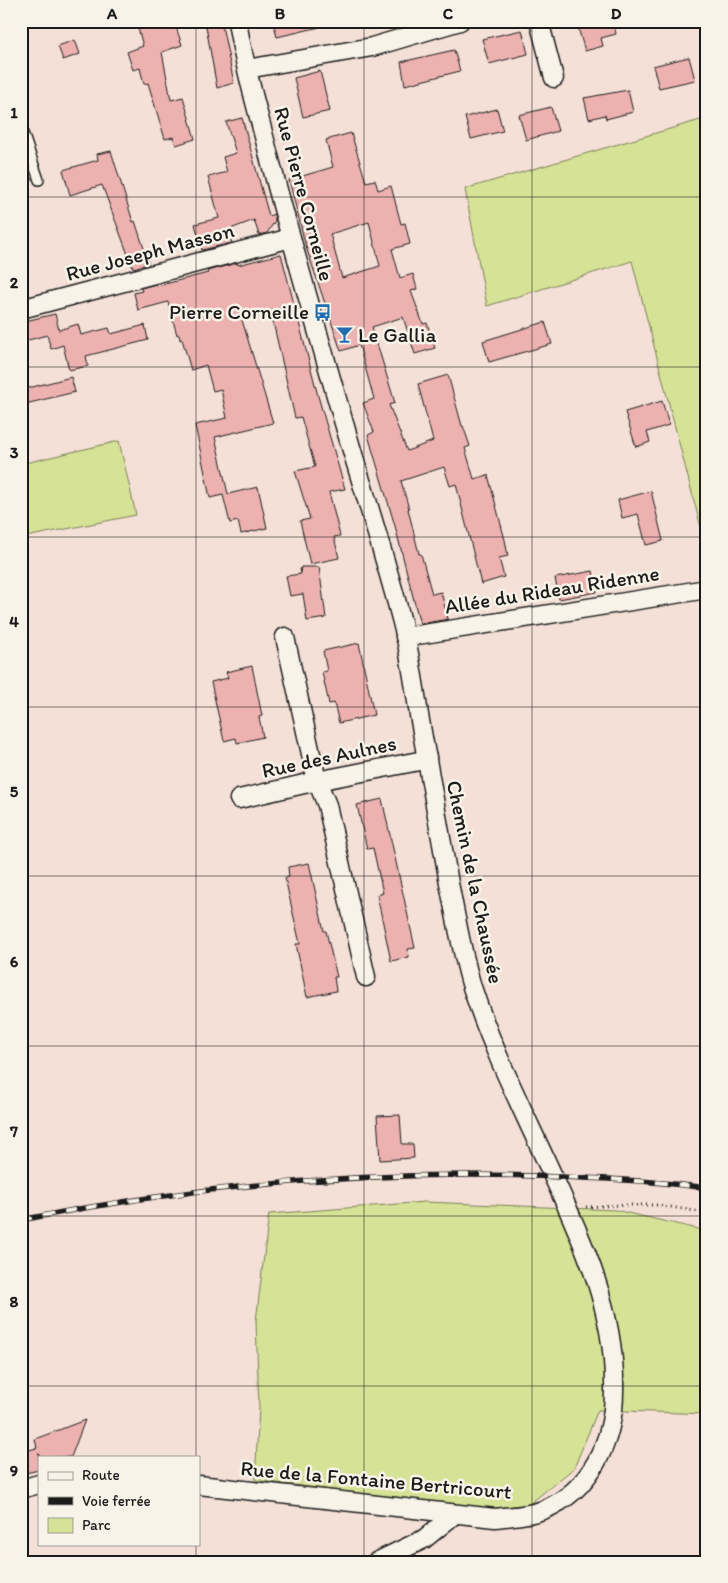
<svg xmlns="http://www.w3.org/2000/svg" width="728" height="1583" viewBox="0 0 728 1583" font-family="Itim,sans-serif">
<rect width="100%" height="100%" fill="#f4e0d7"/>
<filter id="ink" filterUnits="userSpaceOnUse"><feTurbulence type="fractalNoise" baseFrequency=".02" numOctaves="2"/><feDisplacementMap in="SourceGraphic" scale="10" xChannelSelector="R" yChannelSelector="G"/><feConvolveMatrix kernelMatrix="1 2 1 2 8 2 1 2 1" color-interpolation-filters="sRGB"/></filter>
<g filter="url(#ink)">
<g fill="#d6e295" stroke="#797f58">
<path d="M 707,118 L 707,551 L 632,261 L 487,306 L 465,189 Z"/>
<path d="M 119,441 L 136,515 L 21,538 L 21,464 Z"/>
<path d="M 425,1202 L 615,1210 L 707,1231 L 707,1414 L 598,1410 L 574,1468 L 527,1506 L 472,1509 L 255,1480 L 259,1408 L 256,1321 L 269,1214 Z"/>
</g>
<g fill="#edb2b0" stroke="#1c1c1c" fill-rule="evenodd">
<path d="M 136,21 L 174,21 L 182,45 L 162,52 L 171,100 L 183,97 L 195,139 L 176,145 L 173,137 L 165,139 L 148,83 L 144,84 L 140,68 L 133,70 L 127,52 L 143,46 Z"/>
<path d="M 205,21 L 221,21 L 234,83 L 217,88 Z"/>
<path d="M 273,21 L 319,21 L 320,27 L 277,37 Z"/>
<path d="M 576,21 L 613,21 L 616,34 L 601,38 L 603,46 L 585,51 Z"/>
<path d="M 522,30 L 528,54 L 489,64 L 482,39 Z"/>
<path d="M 75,40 L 80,54 L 63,60 L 58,46 Z"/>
<path d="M 454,50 L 460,71 L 405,85 L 401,62 Z"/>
<path d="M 689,57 L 695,80 L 659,88 L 653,66 Z"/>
<path d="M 320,71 L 330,111 L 303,117 L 294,78 Z"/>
<path d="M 628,90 L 633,112 L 606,119 L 605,115 L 589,119 L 584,98 Z"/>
<path d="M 551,107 L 558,131 L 526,140 L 519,115 Z"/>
<path d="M 497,109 L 503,131 L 471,139 L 465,117 Z"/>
<path d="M 242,118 L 269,216 L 274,214 L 275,221 L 267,233 L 259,235 L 254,220 L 228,230 L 232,243 L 202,250 L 195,224 L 219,218 L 208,177 L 227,172 L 223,157 L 236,153 L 226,122 Z"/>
<path d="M 351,133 L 366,182 L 375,180 L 378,190 L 391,186 L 401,224 L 405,223 L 410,244 L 392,249 L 400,278 L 413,274 L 417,289 L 411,291 L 423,324 L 427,323 L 435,348 L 415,354 L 403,317 L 372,327 L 395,403 L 389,405 L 407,451 L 433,441 L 418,384 L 448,375 L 462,426 L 463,426 L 470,446 L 465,448 L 474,479 L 488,475 L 505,540 L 508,556 L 499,558 L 504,577 L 481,584 L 456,484 L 450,486 L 444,467 L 401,481 L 409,509 L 408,509 L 419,554 L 421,554 L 432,594 L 441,592 L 448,619 L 420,624 L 395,526 L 368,435 L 374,432 L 363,403 L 374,399 L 359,345 L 341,351 L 306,247 L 289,180 L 333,167 L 326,140 ZM 369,222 L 380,266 L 342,278 L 330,234 Z"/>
<path d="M 111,151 L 133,222 L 135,221 L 149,264 L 133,268 L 102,185 L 70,195 L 63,170 L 98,160 L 97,154 Z"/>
<path d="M 281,254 L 318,396 L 345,489 L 329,492 L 340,536 L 334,537 L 339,558 L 310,564 L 300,521 L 310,519 L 295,471 L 315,467 L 301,417 L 295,418 L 271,313 L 242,320 L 273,423 L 215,437 L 228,494 L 258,487 L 267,528 L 241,534 L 238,521 L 230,523 L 223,495 L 210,498 L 195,425 L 227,418 L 221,389 L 213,391 L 206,365 L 191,370 L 182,339 L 180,340 L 179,334 L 177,335 L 168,302 L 138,310 L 134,293 L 142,291 L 141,288 L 156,284 L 157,286 L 208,273 L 207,271 L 237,263 L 238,265 Z"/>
<path d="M 55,314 L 59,330 L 78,324 L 81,335 L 109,328 L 111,334 L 145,325 L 148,340 L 86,356 L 88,366 L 69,370 L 63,345 L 51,349 L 47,335 L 21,342 L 21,322 Z"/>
<path d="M 545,322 L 552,344 L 489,362 L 483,341 Z"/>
<path d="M 71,377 L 75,392 L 21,405 L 21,390 Z"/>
<path d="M 662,401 L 669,425 L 647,432 L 650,442 L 636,447 L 625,412 Z"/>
<path d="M 651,491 L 663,541 L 646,545 L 638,514 L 622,518 L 618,500 Z"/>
<path d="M 301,567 L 319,567 L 326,618 L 307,621 L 303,594 L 290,596 L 286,576 L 301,574 L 300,569 L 301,569 Z"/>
<path d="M 593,571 L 597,592 L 559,599 L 555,578 Z"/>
<path d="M 359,643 L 374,715 L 339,723 L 334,703 L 329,704 L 322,672 L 327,671 L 323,651 Z"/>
<path d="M 252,666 L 262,716 L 259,717 L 263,737 L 237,743 L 236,738 L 224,741 L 211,682 L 228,678 L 226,672 Z"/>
<path d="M 382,799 L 415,948 L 408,949 L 409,957 L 391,961 L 377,895 L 383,893 L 373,848 L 367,849 L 357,805 Z"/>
<path d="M 309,863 L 324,931 L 326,931 L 337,977 L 334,977 L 336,991 L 307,997 L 296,944 L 300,944 L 285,878 L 289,877 L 288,867 Z"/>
<path d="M 400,1115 L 402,1144 L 413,1144 L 414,1158 L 380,1160 L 377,1116 Z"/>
<path d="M 85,1420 L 71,1457 L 40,1457 L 39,1453 L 39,1470 L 21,1474 L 21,1452 L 37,1448 L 35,1439 Z"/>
</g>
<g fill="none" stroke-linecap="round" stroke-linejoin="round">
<defs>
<path id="service" d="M 21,127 L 39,180"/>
<g id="minor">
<path d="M 539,21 L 554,78"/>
<path d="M 247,69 L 372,47 L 460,21"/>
<path d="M 21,309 L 291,238"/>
<path d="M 285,637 L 317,781 L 327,805 L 366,977"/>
<path d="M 405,637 L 707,589"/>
<path d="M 239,799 L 317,781 L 419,761 L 427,757"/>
<path d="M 199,1485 L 495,1518 C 511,1516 528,1516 543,1510 C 591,1491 614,1440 614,1391 C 616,1314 584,1243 552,1174 C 524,1112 493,1052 472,987 C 462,953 456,918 449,883 C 439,827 429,771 419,715 C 415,688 411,661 405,634 C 390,574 371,514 353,454 C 324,355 295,256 269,156 C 258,111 244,67 237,21"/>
<path d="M 21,1489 L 39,1484"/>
<path d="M 376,1562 L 424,1539 L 455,1514"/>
</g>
</defs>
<use href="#service" stroke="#1c1c1c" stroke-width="12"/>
<use href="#minor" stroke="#1c1c1c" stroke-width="21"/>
<path stroke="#1c1c1c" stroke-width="3" stroke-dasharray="1 4" stroke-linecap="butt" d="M 586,1207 L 621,1205 L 658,1205 L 707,1213"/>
<use href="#service" stroke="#f7f3e8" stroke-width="9"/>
<use href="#minor" stroke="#f7f3e8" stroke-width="18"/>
<defs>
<path id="rail" d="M 21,1220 C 190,1186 361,1171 533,1176 C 591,1178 649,1180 707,1188"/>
</defs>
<use href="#rail" stroke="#1c1c1c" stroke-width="5.5"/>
<use href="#rail" stroke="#f7f3e8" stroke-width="4" stroke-dasharray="11" stroke-linecap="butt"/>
</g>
</g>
<path fill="none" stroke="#1c1c1c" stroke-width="1" stroke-opacity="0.55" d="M 196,21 L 196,1457M 364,21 L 364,1562M 532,21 L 532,1562M 21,197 L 707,197M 21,367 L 707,367M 21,537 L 707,537M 21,707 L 707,707M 21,876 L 707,876M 21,1046 L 707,1046M 21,1216 L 707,1216M 21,1386 L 707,1386M 196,1544 L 196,1562"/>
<defs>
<symbol id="bus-bare" viewBox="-9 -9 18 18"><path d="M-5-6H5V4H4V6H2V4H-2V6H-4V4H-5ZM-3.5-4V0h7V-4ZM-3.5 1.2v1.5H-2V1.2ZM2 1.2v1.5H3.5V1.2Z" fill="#1f6fb2" stroke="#f7f3e8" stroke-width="2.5" paint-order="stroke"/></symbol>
<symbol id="bar-bare" viewBox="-9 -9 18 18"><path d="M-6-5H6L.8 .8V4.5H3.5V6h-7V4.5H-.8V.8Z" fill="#1f6fb2" stroke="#f7f3e8" stroke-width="2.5" paint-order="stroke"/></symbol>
</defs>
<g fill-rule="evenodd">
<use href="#bus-bare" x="310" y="300" width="25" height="25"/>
<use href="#bar-bare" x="332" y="322" width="25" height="25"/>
</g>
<g text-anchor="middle" stroke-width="5" stroke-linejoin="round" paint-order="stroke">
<g font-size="21" fill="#1c1c1c" stroke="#f7f3e8">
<text transform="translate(304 194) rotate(75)" y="7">Rue Pierre Corneille</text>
<text transform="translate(150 252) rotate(-15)" y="7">Rue Joseph Masson</text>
<text transform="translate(552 590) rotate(-9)" y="7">Allée du Rideau Ridenne</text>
<text transform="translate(329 757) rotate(-12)" y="7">Rue des Aulnes</text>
<text transform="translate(475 882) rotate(78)" y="7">Chemin de la Chaussée</text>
<text transform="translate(376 1480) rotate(5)" y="7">Rue de la Fontaine Bertricourt</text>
</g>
<g font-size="21" fill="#1c1c1c" stroke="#f7f3e8" text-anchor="end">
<text x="309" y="319">Pierre Corneille</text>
<text x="358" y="342" text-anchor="start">Le Gallia</text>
</g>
</g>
<rect width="728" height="1583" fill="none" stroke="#f7f3e8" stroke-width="55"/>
<rect x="38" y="1456" width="162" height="90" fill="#f7f3e8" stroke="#9f9d96"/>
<rect x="48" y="1472" width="25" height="8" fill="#f7f3e8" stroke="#9f9d96"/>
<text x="82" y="1480" font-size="15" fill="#1c1c1c">Route</text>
<rect x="48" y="1497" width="25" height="8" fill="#1c1c1c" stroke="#9f9d96"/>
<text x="82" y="1506" font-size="15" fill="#1c1c1c">Voie ferrée</text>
<rect x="48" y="1518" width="25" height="15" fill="#d6e295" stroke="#9f9d96"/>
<text x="82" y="1530" font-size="15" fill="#1c1c1c">Parc</text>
<rect x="28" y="28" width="672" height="1528" fill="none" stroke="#1c1c1c" stroke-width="2"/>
<g font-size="16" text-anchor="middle" font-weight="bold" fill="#1c1c1c">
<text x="112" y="19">A</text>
<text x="280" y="19">B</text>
<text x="448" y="19">C</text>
<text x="616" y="19">D</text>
<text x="14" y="118">1</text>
<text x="14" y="288">2</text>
<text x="14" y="458">3</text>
<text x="14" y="627">4</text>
<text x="14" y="797">5</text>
<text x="14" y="967">6</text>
<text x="14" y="1137">7</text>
<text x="14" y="1307">8</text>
<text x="14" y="1476">9</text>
</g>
</svg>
